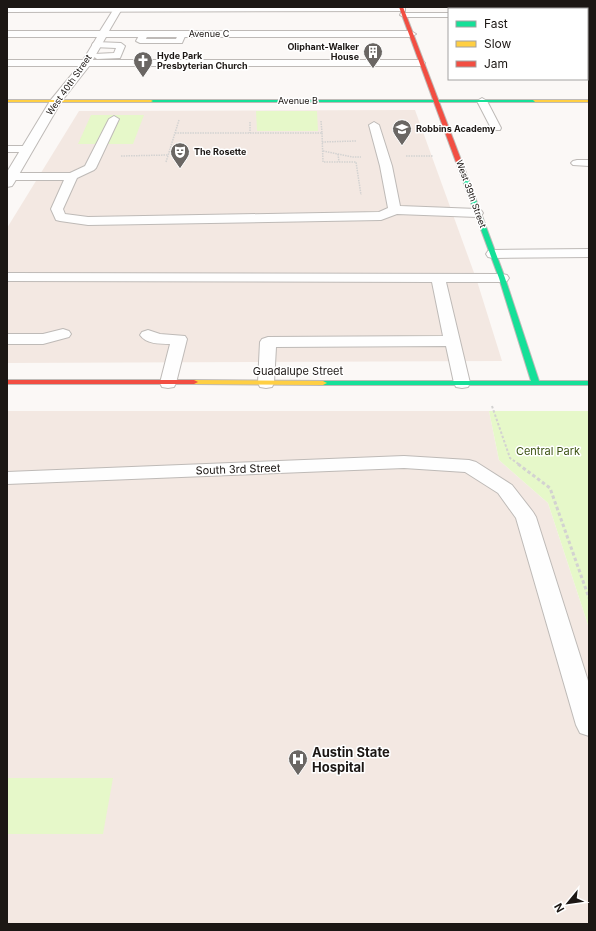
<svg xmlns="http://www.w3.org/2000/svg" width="596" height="931" viewBox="0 0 596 931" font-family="Inter,sans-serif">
<rect width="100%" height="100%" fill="#fbf8f6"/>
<g fill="#f3e8e2">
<path d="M 415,110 L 477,281 L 502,361 L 7,363 L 7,228 L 79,111 Z"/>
<path d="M 7,411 L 489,411 L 499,460 L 548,503 L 589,628 L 589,924 L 7,924 Z"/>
</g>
<g fill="#e6f8c9">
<path d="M 256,111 L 317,111 L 318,131 L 257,131 Z"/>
<path d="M 91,115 L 144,115 L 133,144 L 78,144 Z"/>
<path d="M 489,411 L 589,411 L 589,628 L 548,503 L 499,460 Z"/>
<path d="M 7,778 L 113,778 L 103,834 L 7,834 Z"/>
</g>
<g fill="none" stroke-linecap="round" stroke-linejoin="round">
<defs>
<g id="lane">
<path d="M 405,7 L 405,11 L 402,11 L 7,12 L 7,8 Z"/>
<path d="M 512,7 L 520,7 L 522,9 L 514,9 Z"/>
<path d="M 401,13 L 449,13 L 449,17 L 404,17 L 400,15 Z"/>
<path d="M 141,32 L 147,32 L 148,34 L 146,39 L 176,39 L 179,32 L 182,32 L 186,34 L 182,43 L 140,43 L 136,41 Z"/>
<path d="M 96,42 L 121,43 L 125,46 L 120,58 L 97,59 L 93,56 L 94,54 L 114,53 L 116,48 L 93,47 L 92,45 L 93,43 Z"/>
<path d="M 7,60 L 421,60 L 425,63 L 421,66 L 7,66 Z"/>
<path d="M 482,98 L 487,101 L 501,128 L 500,130 L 492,130 L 491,128 L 477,101 Z"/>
<path d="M 114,116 L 119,119 L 96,168 L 94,170 L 77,178 L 63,209 L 65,214 L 88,217 L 379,212 L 388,208 L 380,166 L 369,125 L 374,122 L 379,125 L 392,166 L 400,206 L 477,209 L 481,210 L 483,213 L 481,216 L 477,217 L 397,214 L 381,220 L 88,225 L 60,221 L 56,220 L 51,209 L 64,180 L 7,180 L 7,174 L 11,173 L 70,173 L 85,166 L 109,119 Z"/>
<path d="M 7,146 L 28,146 L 33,149 L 28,152 L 7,152 Z"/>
<path d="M 577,160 L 589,160 L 589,166 L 573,165 L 571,163 L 573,161 Z"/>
<path d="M 589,249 L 589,257 L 493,258 L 488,257 L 486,254 L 488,251 L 493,250 Z"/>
<path d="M 7,273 L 502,274 L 507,275 L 509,278 L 507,281 L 502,282 L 446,282 L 470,383 L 468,387 L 462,388 L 456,387 L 454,383 L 446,346 L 276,347 L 274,383 L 272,387 L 266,388 L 260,387 L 258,383 L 260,342 L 262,339 L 268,337 L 443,336 L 432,282 L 7,281 Z"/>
<path d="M 63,329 L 69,331 L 71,334 L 69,337 L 43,344 L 7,344 L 7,334 L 43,334 Z"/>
<path d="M 148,330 L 160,334 L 185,336 L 187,339 L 176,383 L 174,387 L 168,388 L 162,387 L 160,383 L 170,344 C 160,344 146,344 140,335 L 142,332 Z"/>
<path d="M 404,456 L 469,460 L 476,462 L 512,485 L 533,512 L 536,517 L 589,684 L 589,736 L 580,733 L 576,725 L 516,518 L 498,493 L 465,472 L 404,468 L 7,484 L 7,472 Z"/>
</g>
<g id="street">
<path d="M 115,7 L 123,7 L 109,31 L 411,31 L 416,34 L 411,37 L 106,37 L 90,65 L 61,102 L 14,183 L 12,186 L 7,187 L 7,172 L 50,101 L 82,62 L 97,37 L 7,37 L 7,31 L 100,31 Z"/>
<path d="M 531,7 L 539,7 L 540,9 L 532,9 Z"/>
<rect x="587" y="68" width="2" height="9"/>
</g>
<g id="fast">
<path d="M 151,100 L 535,100 L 537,101 L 535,102 L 149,102 Z"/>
<path d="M 463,171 L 466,173 L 505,278 L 539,381 L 589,381 L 589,385 L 320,385 L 319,383 L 320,381 L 531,381 L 499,278 L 460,173 Z"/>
</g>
<g id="slow">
<path d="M 7,100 L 151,100 L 153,101 L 151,102 L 7,102 Z"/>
<path d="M 533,100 L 589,100 L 589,102 L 535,102 Z"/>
<path d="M 191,380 L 323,381 L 327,383 L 323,385 L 194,384 L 191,384 L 190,382 Z"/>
</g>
<g id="jam">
<path d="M 399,7 L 403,7 L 466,173 L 465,174 L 460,173 Z"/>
<path d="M 7,380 L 194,380 L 198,382 L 194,384 L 7,384 Z"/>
</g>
</defs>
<use href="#lane" stroke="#bebab7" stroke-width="2"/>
<use href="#street" stroke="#bebab7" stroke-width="2"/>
<use href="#fast" stroke="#bebab7" stroke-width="2"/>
<use href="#slow" stroke="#bebab7" stroke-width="2"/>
<use href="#jam" stroke="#bebab7" stroke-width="2"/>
<g stroke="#d3d2d1" stroke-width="1.5" stroke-dasharray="1.5 1" stroke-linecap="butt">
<path d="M 250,122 L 250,133"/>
<path d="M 175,133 L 322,133 L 321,121"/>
<path d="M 322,133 L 323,162 L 356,162 L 361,195"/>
<path d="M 322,142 L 356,141"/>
<path d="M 323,151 L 353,157 L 361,157"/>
<path d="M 338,154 L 339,162"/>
<path d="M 121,156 L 168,155"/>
<path d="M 406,156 L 433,156"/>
<path d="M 166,162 L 179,120"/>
</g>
<path stroke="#d3d2d1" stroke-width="2" stroke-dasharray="2.5 2" stroke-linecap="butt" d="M 492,406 L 510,458 L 520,465"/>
<path stroke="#d3d2d1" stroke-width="3" stroke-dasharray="3.5 2.5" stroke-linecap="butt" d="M 518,464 L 550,488 L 589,598"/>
<use href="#lane" fill="#fefefe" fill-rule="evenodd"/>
<use href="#street" fill="#fefefe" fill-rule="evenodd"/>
<use href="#fast" fill="#16e098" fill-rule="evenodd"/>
<use href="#slow" fill="#ffcf43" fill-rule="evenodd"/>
<use href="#jam" fill="#f24e42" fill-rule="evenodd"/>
</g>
<defs>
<symbol id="building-pin" viewBox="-11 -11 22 30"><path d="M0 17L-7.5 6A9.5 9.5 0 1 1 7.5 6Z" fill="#6a6663" stroke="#fff"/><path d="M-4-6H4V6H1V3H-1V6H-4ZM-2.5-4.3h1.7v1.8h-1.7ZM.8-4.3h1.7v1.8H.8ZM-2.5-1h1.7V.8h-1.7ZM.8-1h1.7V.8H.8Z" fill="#fff"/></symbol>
<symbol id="church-pin" viewBox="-11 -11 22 30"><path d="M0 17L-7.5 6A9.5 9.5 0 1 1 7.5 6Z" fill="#6a6663" stroke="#fff"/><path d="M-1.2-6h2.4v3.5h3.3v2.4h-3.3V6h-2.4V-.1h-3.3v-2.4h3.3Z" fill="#fff"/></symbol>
<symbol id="school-pin" viewBox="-11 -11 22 30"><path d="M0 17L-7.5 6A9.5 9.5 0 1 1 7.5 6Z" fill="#6a6663" stroke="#fff"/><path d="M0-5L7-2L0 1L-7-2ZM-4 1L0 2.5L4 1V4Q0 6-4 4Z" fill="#fff"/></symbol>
<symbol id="theatre-pin" viewBox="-11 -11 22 30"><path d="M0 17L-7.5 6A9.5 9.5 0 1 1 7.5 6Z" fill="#6a6663" stroke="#fff"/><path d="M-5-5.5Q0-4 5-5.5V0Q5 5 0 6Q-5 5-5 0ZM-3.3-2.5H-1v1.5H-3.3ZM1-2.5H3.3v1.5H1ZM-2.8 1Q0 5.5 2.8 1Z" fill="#fff"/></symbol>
<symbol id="hospital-pin" viewBox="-11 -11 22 30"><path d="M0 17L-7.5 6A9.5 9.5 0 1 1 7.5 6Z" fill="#6a6663" stroke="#fff"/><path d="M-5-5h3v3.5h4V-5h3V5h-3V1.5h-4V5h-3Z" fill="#fff"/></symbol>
</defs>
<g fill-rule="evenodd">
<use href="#building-pin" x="362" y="41" width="22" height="30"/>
<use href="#church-pin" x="132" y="50" width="22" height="30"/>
<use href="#school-pin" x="391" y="118" width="22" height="30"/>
<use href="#theatre-pin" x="169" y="141" width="22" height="30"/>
<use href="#hospital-pin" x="287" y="748" width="22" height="30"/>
</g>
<g text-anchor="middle" stroke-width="3" stroke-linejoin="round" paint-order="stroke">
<g font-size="9" fill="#1c1714" stroke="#fff">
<text x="209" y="37">Avenue C</text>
<text transform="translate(69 85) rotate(-55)" y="3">West 40th Street</text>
<text x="298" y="104">Avenue B</text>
<text transform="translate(471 194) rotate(70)" y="3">West 39th Street</text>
</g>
<g font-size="9" font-weight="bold" fill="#1c1714" stroke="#fff" text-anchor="start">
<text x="359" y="50" text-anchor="end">Oliphant-Walker<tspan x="359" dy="10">House</tspan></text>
<text x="157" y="59">Hyde Park<tspan x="157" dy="10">Presbyterian Church</tspan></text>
<text x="416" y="132">Robbins Academy</text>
<text x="194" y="155">The Rosette</text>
</g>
<g font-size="11" fill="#1c1714" stroke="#fff">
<text x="298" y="375">Guadalupe Street</text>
<text transform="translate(238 469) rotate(-2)" y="4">South 3rd Street</text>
</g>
<g font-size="11" fill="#3d5412" stroke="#fff">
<text x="548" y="455">Central Park</text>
</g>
<g font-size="13" font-weight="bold" fill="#1c1714" stroke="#fff" text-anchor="start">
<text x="312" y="757">Austin State<tspan x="312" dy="15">Hospital</tspan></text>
</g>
</g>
<rect width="596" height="931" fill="none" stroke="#1c1714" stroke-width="16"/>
<rect x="448" y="8" width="140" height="72" fill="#ffffff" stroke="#a4a2a1"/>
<rect x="456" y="21" width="20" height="6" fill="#16e098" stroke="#a4a2a1"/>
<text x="484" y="28" font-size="12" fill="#1c1714">Fast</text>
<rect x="456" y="41" width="20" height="6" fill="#ffcf43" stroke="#a4a2a1"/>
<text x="484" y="48" font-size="12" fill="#1c1714">Slow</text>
<rect x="456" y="61" width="20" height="6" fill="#f24e42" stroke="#a4a2a1"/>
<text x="484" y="68" font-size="12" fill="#1c1714">Jam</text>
<g transform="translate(568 903) rotate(241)" stroke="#ffffff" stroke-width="3" paint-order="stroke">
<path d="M0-3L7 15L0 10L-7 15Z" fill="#1c1714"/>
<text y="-6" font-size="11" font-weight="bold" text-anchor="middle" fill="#1c1714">N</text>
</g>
</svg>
